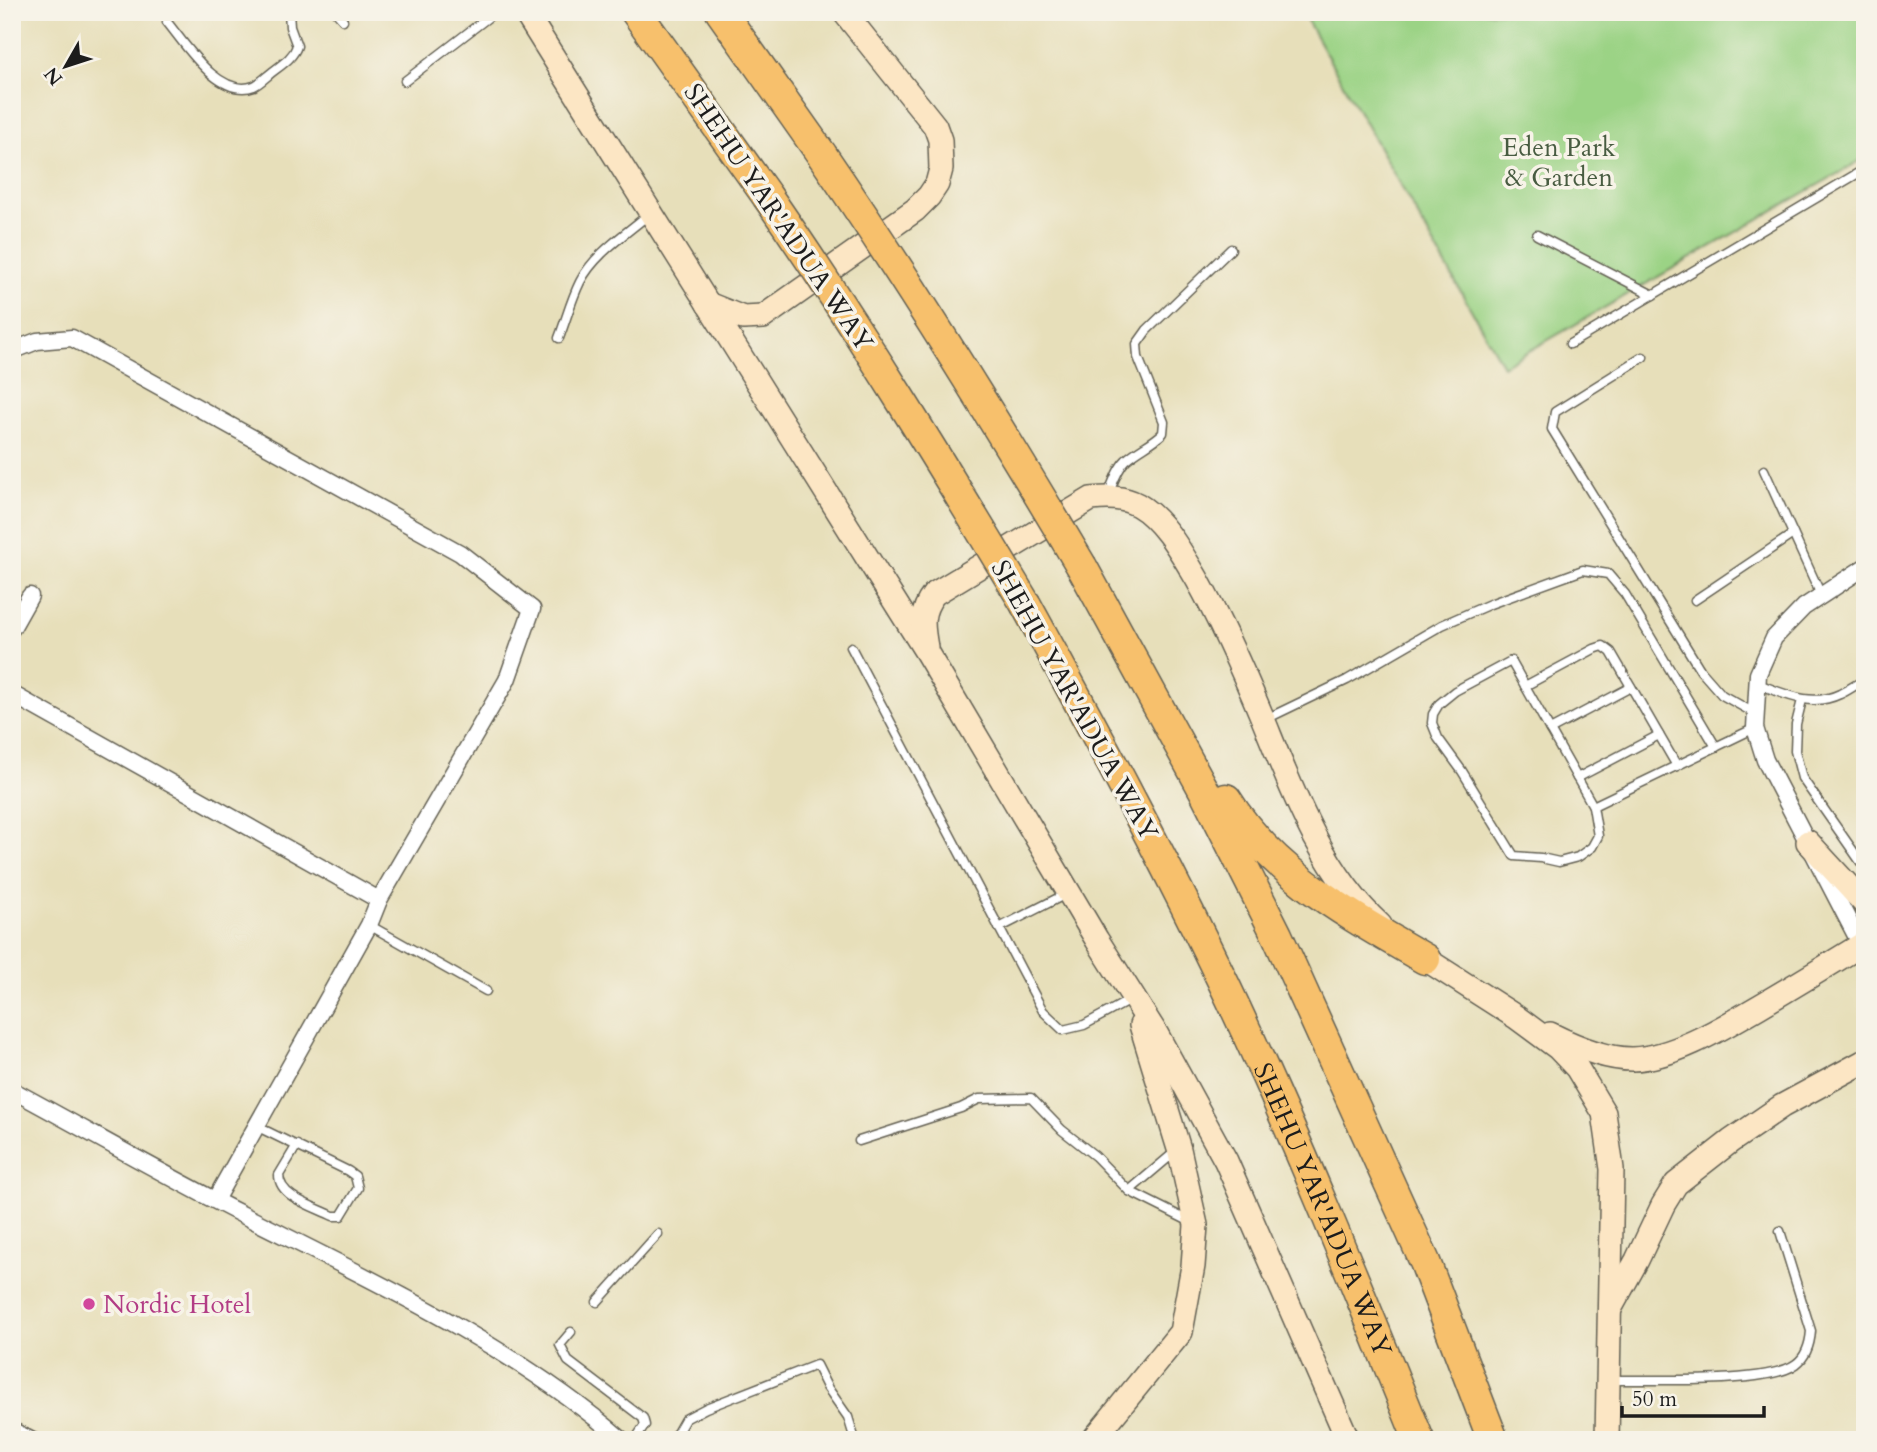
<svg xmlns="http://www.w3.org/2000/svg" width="1877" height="1452" viewBox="0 0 1877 1452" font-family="Cardo,serif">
<rect width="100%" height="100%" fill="#f7f3e8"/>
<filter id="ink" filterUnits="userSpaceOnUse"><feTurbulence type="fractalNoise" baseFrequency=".0143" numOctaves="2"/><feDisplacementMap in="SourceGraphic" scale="14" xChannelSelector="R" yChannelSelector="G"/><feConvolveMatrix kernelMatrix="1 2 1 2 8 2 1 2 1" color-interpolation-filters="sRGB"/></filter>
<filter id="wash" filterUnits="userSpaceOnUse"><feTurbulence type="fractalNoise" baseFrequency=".00686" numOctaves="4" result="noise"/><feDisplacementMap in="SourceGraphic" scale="28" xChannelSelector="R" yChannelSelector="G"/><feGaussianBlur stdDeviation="1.57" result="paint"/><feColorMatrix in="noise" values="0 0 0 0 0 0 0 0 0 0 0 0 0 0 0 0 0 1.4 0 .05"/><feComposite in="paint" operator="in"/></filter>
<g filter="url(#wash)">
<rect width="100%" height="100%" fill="#e7dfba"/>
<path fill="#9bd385" stroke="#5c7850" stroke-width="2" d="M 1313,12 L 1865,12 L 1865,158 L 1503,366 L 1304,15 Z"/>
</g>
<g filter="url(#ink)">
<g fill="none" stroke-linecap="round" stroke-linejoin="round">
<defs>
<g id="lane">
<path d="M 336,12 L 343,20"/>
<path d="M 167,22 C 186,45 219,99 254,86 C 260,83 266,77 271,73 C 281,65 293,58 297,46 L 290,27 L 289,12"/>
<path d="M 405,81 L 495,12"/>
<path d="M 1537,235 L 1653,295"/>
<path d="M 559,338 C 566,320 571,300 580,282 C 594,254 626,234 649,214"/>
<path d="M 1570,344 L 1865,169"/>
<path d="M 1643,357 L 1555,412 L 1552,429 L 1701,671 L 1722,695 L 1756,714"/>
<path d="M 1764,470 L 1821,595"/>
<path d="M 1108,495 C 1113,483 1117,469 1126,460 C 1138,449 1152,444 1163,433 L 1164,422 L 1138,357 L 1137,344 L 1147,330 L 1231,249"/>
<path d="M 1695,600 L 1793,534"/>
<path d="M 851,647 L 1043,1011 L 1063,1030 L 1084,1025 L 1132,999"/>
<path d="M 1511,661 L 1593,806 L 1598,836 L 1592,847 L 1578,857 L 1559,862 L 1541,858 L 1514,856 L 1462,771 L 1438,738 L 1432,723 L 1433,714 L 1439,704 L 1455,691 Z"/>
<path d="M 1758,684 C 1785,694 1811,708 1840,694 C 1849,690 1856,684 1865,680"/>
<path d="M 1525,686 L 1594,649 L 1603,646 L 1611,652 L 1677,766"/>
<path d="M 1802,700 L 1796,724 L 1795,751 L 1802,778 L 1865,868"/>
<path d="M 1266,719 L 1347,680 L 1442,625 L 1490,604 L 1583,570 L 1608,574 L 1625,594 L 1716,747"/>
<path d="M 1550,730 L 1631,687"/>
<path d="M 1577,778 L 1659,735"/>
<path d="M 1593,806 L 1755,728"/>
<path d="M 369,925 L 486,991"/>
<path d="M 999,928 L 1066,894"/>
<path d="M 256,1126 L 348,1171 L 355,1176 L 358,1188 L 341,1216 L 333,1216 C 316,1207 279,1198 279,1175 L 297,1145"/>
<path d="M 859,1141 L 961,1108 L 979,1099 L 1031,1098 L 1062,1130 L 1095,1156 L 1129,1191 L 1189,1221"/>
<path d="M 1129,1191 L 1175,1152"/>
<path d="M 597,1302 L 658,1234"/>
<path d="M 571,1332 L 560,1345 L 568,1361 L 643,1418 L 645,1425 L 635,1440"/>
<path d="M 1610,1380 C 1649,1379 1768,1385 1796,1364 C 1807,1356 1810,1344 1811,1331 L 1780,1231"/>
<path d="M 12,1426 L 39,1440"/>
<path d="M 669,1440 L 677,1433 L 685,1419 L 706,1408 L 816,1365 L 827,1387 L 848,1417 L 855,1440"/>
</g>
<g id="street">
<path d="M 12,351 L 37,341 L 72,338 L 460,553 L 532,609 L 507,680 L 379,900 L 369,925 L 215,1200"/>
<path d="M 12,628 L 30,596"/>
<path d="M 12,694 L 379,900"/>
<path d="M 1861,945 L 1765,760 L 1755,728 L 1758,674 L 1774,638 L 1804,607 L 1865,567"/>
<path d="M 12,1090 C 90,1132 166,1176 245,1216 C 374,1281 512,1345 622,1440"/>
</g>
<g id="secondary">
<path d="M 525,12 L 927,653 L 1097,940 L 1157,1035 L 1226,1161 L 1348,1440"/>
<path d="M 708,304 L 743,318 L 763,317 L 915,210 L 929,196 L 937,184 L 941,169 L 940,140 L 935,126 L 844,12"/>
<path d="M 926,647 C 922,625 920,612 934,594 L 1091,499 C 1108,497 1123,497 1138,505 C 1164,520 1182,554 1197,579 C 1222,624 1243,671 1263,719 C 1292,790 1322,872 1380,925"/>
<path d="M 1808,842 L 1865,904"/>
<path d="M 1413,951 L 1516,1017 L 1558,1048 L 1577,1068 L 1604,1113 L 1612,1169 L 1607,1440"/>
<path d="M 1550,1034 C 1574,1046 1604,1059 1632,1059 C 1674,1058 1724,1027 1760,1006 C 1794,986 1827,966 1861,945 L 1865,949"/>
<path d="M 1610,1309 L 1637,1260 L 1663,1205 L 1676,1184 L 1731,1141 L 1782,1106 L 1865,1061"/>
<path d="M 1093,1440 L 1181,1332 L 1193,1266 L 1196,1225 L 1179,1149 L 1141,1025"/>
</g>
<g id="highway">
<path d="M 636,12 L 767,196"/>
<path d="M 721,12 L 822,155"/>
<path d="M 1082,567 L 1205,792 L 1277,935 L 1425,1262 L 1493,1440"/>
<path id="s1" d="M 1026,605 C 1095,731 1163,857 1225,986 C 1296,1135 1357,1287 1419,1440"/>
<path d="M 1226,799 C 1273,875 1350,915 1425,959"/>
</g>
</defs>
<use href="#lane" stroke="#636053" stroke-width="11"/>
<use href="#street" stroke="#636053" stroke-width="19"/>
<use href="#secondary" stroke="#636053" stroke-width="26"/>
<use href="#highway" stroke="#636053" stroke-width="33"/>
<use href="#lane" stroke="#fff" stroke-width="8"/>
<use href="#street" stroke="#fff" stroke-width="16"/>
<use href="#secondary" stroke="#fce6c4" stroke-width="23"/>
<use href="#highway" stroke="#f7c06c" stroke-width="30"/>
<defs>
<g id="highway-bridge">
<path d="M 822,155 C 914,289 999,427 1082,567"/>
<path d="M 767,196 C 859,329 943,467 1026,605"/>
</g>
</defs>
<use href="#highway-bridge" stroke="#636053" stroke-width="33" stroke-linecap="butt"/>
<use href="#highway-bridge" stroke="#f7c06c" stroke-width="30"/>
</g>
</g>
<circle fill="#d1479c" stroke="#f7f3e8" stroke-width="2.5" cx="89" cy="1304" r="7"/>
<g text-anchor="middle" stroke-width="7" stroke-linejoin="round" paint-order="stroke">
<g font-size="26" fill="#485c41" stroke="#f7f3e8">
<text x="1559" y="156">Eden Park<tspan x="1559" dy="30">&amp; Garden</tspan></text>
</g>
<g font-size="26" fill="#1c1c1c" stroke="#f7f3e8">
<text transform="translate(779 217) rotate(56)" y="9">SHEHU YAR'ADUA WAY</text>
<text transform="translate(1075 700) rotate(61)" y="9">SHEHU YAR'ADUA WAY</text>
<text dy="9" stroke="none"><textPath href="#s1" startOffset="674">SHEHU YAR'ADUA WAY</textPath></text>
</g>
<g font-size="26" fill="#b23c85" stroke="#f7f3e8" text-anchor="start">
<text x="103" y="1313">Nordic Hotel</text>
</g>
</g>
<rect width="1877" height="1452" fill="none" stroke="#f7f3e8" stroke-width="42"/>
<g transform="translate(66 66) rotate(231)" stroke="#f7f3e8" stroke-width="5" paint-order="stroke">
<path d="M0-5L12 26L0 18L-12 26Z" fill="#1c1c1c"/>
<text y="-10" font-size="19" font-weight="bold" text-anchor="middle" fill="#1c1c1c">N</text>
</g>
<path d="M1622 1406v10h142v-10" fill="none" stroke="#1c1c1c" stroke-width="3.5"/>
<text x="1632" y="1406" font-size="21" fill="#1c1c1c" stroke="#f7f3e8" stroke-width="5" paint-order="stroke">50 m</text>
</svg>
